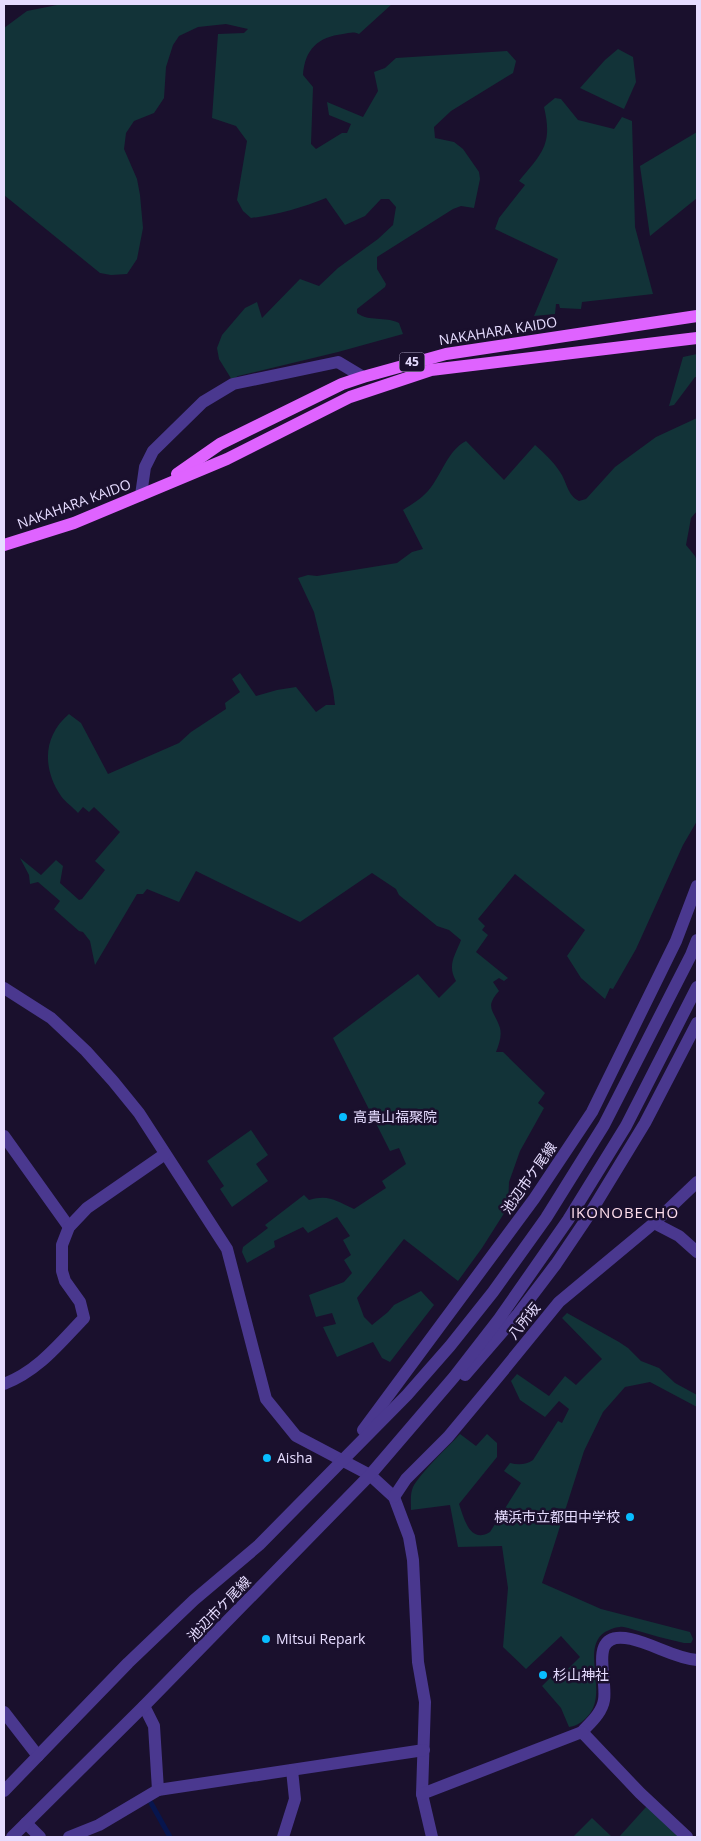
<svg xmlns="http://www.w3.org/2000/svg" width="701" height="1841" viewBox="0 0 701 1841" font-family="'Open Sans','Noto Sans JP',sans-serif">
<rect width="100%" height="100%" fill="#1a102d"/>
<g fill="#123338">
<path d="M 62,4 L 392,4 L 359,34 C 353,31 349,33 343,34 C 318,37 305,49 303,75 L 313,87 L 311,144 L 316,149 L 342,133 L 347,133 L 351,124 L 329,115 L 327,102 L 363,117 L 378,91 L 374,72 L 385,68 L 396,58 L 507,51 L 516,61 L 513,73 L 451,111 L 434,127 L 435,138 L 454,142 L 463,149 L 479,172 L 480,179 L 474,208 L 461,206 L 453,209 L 377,257 L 377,269 L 386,284 L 385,287 L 357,309 L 357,313 C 369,322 385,316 399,323 L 403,334 L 338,352 L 238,376 L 232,380 L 219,359 L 217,348 L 222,335 L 245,308 L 257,302 L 262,318 L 300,279 L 319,286 L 338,268 L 378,239 L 393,225 L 396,207 L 389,199 L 381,199 L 365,216 L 345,225 L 326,198 C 301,208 277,215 251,218 L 243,211 L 237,200 L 247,141 L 236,126 L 212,118 L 218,34 L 244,33 L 248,29 L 226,24 L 198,27 L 179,36 L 173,45 L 166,67 L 164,98 L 154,113 L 134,121 L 126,133 L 124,149 L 137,179 L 140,195 L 143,228 L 137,259 L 127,274 L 111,275 L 100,273 L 4,195 L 4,28 L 27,11 Z"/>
<path d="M 618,49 L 633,57 L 636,82 L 624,109 L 580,88 L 605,60 Z"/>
<path d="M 555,98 L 561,99 L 578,120 L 614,129 L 622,117 L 632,121 L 635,227 L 653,294 L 582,302 L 581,309 L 560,308 L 559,304 L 556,304 L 555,314 L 534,316 L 558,259 L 495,229 L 499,218 L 525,185 L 519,181 C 542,153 553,145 544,107 Z"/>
<path d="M 697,132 L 697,198 L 650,236 L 640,166 Z"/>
<path d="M 697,354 L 697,377 L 695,377 L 674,405 L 669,406 L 683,357 Z"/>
<path d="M 697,418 L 697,511 L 691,518 L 686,545 L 695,556 L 697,561 L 697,821 L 683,845 L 636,949 L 613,989 L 610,988 L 605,999 L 581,978 L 567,956 L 585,930 L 515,874 L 478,919 L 485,926 L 482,930 L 488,935 L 476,952 L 508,978 L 504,981 L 499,978 L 493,982 L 499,991 C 484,1008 494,1010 500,1028 C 502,1036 499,1044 496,1052 L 503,1052 L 545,1093 L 538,1103 L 544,1108 L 520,1151 L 509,1182 L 508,1207 L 482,1248 L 458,1281 L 404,1239 L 357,1298 L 364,1317 L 372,1325 L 388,1312 L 394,1305 L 421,1291 L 434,1305 L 390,1362 L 382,1358 L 373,1342 L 337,1357 L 323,1327 L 336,1324 L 332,1313 L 316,1317 L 309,1295 L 344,1282 L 352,1273 L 344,1260 L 351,1255 L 343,1240 L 350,1236 L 337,1217 L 308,1233 L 303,1227 L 274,1241 L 275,1247 L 247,1263 L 242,1252 L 243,1247 L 268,1228 L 265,1225 L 304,1195 L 309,1200 C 329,1194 336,1201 354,1209 L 386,1188 L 382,1181 L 406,1164 L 399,1148 L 390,1151 L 333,1038 L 418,974 L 439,998 L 456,981 C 447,965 455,956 461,940 L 449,930 L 437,926 L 399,895 L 396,889 L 372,873 L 300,922 L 196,871 L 179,902 L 147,889 L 143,894 L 137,894 L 95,965 L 90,941 L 83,932 L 79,931 L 54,909 L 60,901 L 38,882 L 30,884 L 29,875 L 20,858 L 41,875 L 56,860 L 63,866 L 60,883 L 79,900 L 82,899 L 105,870 L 95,861 L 120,832 L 94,807 L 89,812 L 83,807 L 78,813 C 73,807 65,802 61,796 C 42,768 43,736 69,714 L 81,723 L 108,774 L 179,743 L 191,732 L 226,709 L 225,703 L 240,692 L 232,679 L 240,673 L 256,696 L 277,690 L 296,687 L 316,712 L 326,705 L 335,705 L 333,690 L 314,612 L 298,578 L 308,575 L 317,576 L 397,563 L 412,552 L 423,549 L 403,510 C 412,504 421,499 428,491 C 442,475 447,451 466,441 L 504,480 L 535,445 C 544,453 553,461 560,472 C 567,482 567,495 579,501 L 586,499 L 615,467 L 656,437 Z"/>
<path d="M 251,1130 L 268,1155 L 256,1164 L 268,1181 L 232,1207 L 220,1189 L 224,1186 L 207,1161 Z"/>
<path d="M 567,1313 L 619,1342 L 628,1348 L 641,1361 L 659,1368 L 675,1383 L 697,1395 L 697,1407 L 650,1382 L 625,1387 L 603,1412 L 584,1451 L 542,1583 L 601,1609 L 690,1632 L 693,1639 L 691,1643 L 684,1643 C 667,1639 651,1635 635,1630 C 630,1629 624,1626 620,1627 C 615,1627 609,1630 605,1632 C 579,1649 611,1695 586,1718 C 581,1723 576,1726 569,1727 L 561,1708 L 542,1686 L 551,1677 L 552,1679 L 555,1677 L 558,1679 L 580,1657 L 561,1636 L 526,1669 L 503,1647 L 508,1588 L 502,1546 L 458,1547 L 450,1505 L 411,1510 C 411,1502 410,1494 413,1487 C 421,1472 448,1447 460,1434 L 476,1446 L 487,1434 L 497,1443 L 497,1457 L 459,1504 C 464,1519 470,1544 490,1532 L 521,1483 L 504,1471 L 510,1463 C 518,1465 526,1465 533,1460 L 558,1421 L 562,1423 L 569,1409 L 559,1401 L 545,1417 L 520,1400 L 511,1381 L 517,1374 L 549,1396 L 565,1376 L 576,1385 L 602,1359 L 562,1318 Z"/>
<path d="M 647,1806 L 681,1837 L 619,1837 Z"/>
<path d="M 592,1818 L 612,1837 L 573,1837 Z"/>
</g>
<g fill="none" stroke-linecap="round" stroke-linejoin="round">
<path stroke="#07154e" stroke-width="5" d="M 151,1803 L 170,1837"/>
<g stroke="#4a388f" stroke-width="12">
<path d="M 141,495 L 145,467 L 153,451 L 203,402 L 233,384 L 338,362 L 363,377"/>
<path d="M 4,988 L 51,1018 L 86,1051 L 113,1081 L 139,1113 L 227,1249 L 266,1399 L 296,1436 L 370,1475 L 394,1497 L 409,1537 L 413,1560 L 418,1662 L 425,1702 L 422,1794 L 432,1837"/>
<path d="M 4,1136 L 69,1227"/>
<path d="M 654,1223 L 679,1236 L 697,1252"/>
<path d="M 465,1375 L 518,1314 L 556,1264 L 589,1215 L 645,1123 L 697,1023"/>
<path d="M 4,1384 C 38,1371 59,1344 84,1318 L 80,1302 L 65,1281 L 62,1271 L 62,1245 L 69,1227 L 87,1208 L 165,1154"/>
<path d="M 363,1430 L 534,1199 L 592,1112 L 676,941 L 697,886"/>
<path d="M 394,1497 L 406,1479 L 448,1437 L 493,1383 L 559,1302 L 654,1223 L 697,1182"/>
<path d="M 144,1706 L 154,1726 L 158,1790"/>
<path d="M 4,1712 L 38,1756"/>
<path d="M 582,1732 C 590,1723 602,1713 604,1700 C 608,1677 586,1629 631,1639 C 654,1644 674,1658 697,1660"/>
<path d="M 4,1791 L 128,1663 L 194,1600 L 259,1545 L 407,1395 L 450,1346 L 493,1292 L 546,1218 L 604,1125 L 691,955 L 697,940"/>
<path d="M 422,1794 L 582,1732 L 640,1793 L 687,1837"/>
<path d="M 26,1823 L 40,1837"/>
<path d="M 12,1837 L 144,1706 L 370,1475 L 454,1377 L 499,1319 L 568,1220 L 626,1126 L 697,987"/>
<path d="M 69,1837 L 99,1825 L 158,1790 L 424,1750"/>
<path d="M 283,1837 L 295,1799 L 292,1770"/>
</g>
<g stroke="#df63ff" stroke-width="12">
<path d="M 177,474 L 220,444 L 342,384 L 363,377 L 446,354 L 697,316"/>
<path d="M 4,545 L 74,523 L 141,495 L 227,459 L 350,397 L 431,370 L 697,338"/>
</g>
</g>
<g fill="#08bdff" stroke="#1a102d" stroke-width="2">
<circle cx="343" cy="1117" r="5"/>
<circle cx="267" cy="1458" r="5"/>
<circle cx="630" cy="1517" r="5"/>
<circle cx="266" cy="1639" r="5"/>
<circle cx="543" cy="1675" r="5"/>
</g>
<g text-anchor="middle" stroke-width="5" stroke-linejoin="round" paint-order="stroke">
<rect fill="#1a102d" stroke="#a99fc0" stroke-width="1" x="399.5" y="352.5" width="25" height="19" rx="4"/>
<g font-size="12" font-weight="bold" fill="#e6dcff">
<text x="412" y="366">45</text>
</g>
<g font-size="14" fill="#e6dcff" stroke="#1a102d">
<text transform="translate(498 331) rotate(-9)" y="5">NAKAHARA KAIDO</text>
<text transform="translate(74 504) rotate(-20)" y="5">NAKAHARA KAIDO</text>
<text transform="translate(529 1178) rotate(-55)" y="5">池辺市ケ尾線</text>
<text transform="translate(524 1321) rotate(-51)" y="5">八所坂</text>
<text transform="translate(219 1609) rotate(-46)" y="5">池辺市ケ尾線</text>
</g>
<g font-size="14" fill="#e6dcff" stroke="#1a102d" text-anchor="start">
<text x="353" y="1122">高貴山福聚院</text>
<text x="277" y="1463">Aisha</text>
<text x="620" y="1522" text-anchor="end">横浜市立都田中学校</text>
<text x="276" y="1644">Mitsui Repark</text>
<text x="553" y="1680">杉山神社</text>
</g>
<g font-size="15" letter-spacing="1" fill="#ffdeed" stroke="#1a102d">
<text x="625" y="1218">IKONOBECHO</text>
</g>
</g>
<rect width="701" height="1841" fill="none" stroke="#e6dcff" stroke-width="10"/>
</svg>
